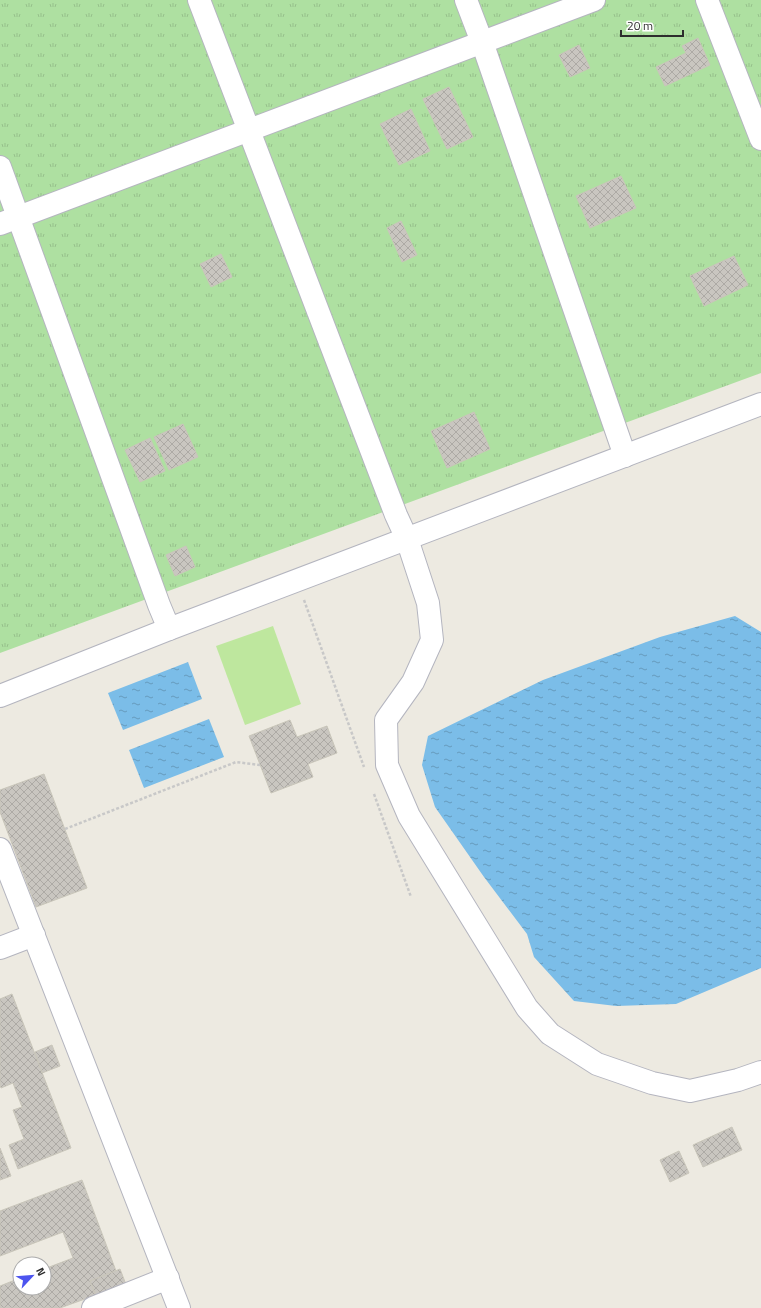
<svg xmlns="http://www.w3.org/2000/svg" width="761" height="1308" viewBox="0 0 761 1308" font-family="'Titillium Web',sans-serif">
<defs>
<pattern id="grass-tufts" width="24" height="20" patternUnits="userSpaceOnUse"><rect width="24" height="20" fill="#aee0a1"/><path d="M3 7l-1-3M5 7V3M7 7l1-3M15 17l-1-3M17 17v-4M19 17l1-3" fill="none" stroke="#96c08b"/></pattern>
<pattern id="water-ripples" width="26" height="14" patternUnits="userSpaceOnUse"><rect width="26" height="14" fill="#7bbde8"/><path d="M2 4q2-2 4 0t4 0M15 11q2-2 4 0t4 0" fill="none" stroke="#659abc"/></pattern>
<pattern id="building-cross-hatch" width="8" height="8" patternUnits="userSpaceOnUse"><rect width="8" height="8" fill="#c9c6c0"/><path d="M0 0l8 8M0 8l8-8" fill="none" stroke="#adaaa5"/></pattern>
</defs>
<rect width="100%" height="100%" fill="#edeae1"/>
<path fill="url(#grass-tufts)" d="M 0,0 L 761,0 L 761,373 L 0,653 Z"/>
<path fill="#bee79e" d="M 273,626 L 301,704 L 245,725 L 216,646 Z"/>
<g fill="url(#water-ripples)">
<path d="M 735,616 L 761,632 L 761,968 L 676,1004 L 616,1006 L 574,1001 L 534,957 L 527,934 L 484,877 L 435,807 L 422,765 L 428,736 L 543,680 L 660,637 Z"/>
<path d="M 188,662 L 202,699 L 123,730 L 108,693 Z"/>
<path d="M 209,719 L 224,757 L 144,788 L 129,750 Z"/>
</g>
<g fill="url(#building-cross-hatch)" stroke="#c9c6ba">
<path d="M 698,38 L 710,65 L 665,86 L 656,67 L 686,53 L 682,46 Z"/>
<path d="M 579,45 L 590,68 L 570,77 L 559,55 Z"/>
<path d="M 449,87 L 473,137 L 447,149 L 423,99 Z"/>
<path d="M 411,109 L 430,151 L 399,165 L 380,124 Z"/>
<path d="M 621,176 L 636,208 L 590,228 L 576,196 Z"/>
<path d="M 401,221 L 417,255 L 402,262 L 387,228 Z"/>
<path d="M 221,254 L 232,277 L 211,287 L 200,264 Z"/>
<path d="M 734,256 L 748,285 L 704,306 L 690,276 Z"/>
<path d="M 474,412 L 490,449 L 447,468 L 431,431 Z"/>
<path d="M 183,424 L 198,457 L 169,470 L 154,437 Z"/>
<path d="M 150,438 L 165,471 L 140,482 L 125,450 Z"/>
<path d="M 186,546 L 195,567 L 175,576 L 166,555 Z"/>
<path d="M 290,720 L 297,737 L 327,726 L 337,753 L 308,764 L 313,777 L 271,793 L 249,736 Z"/>
<path d="M 44,774 L 87,888 L 36,907 L 0,812 L 0,790 Z"/>
<path d="M 12,994 L 71,1148 L 18,1169 L 9,1145 L 24,1139 L 13,1110 L 22,1107 L 13,1083 L 1,1088 L 0,1085 L 0,999 Z"/>
<path d="M 52,1045 L 60,1066 L 42,1073 L 35,1052 Z"/>
<path d="M 732,1127 L 742,1150 L 703,1167 L 693,1145 Z"/>
<path d="M 0,1148 L 11,1176 L 0,1180 Z"/>
<path d="M 679,1151 L 689,1173 L 670,1182 L 660,1160 Z"/>
<path d="M 82,1180 L 116,1271 L 90,1281 L 96,1295 L 60,1308 L 0,1308 L 0,1286 L 20,1278 L 20,1288 L 44,1288 L 44,1269 L 73,1258 L 63,1232 L 0,1256 L 0,1211 Z"/>
<path d="M 120,1269 L 127,1287 L 97,1298 L 90,1281 Z"/>
</g>
<g fill="none" stroke-linecap="round" stroke-linejoin="round">
<defs>
<g id="minor">
<path d="M 199,0 L 396,515 L 407,539 L 428,603 L 432,640 L 413,682 L 386,720 L 387,765 L 409,816 L 527,1008 L 550,1034 L 597,1064 L 652,1083 L 690,1091 L 738,1080 L 761,1072"/>
<path d="M 466,0 L 482,42 L 625,456"/>
<path d="M 707,0 L 761,139"/>
<path d="M 0,167 L 159,605 L 169,629"/>
<path d="M 0,224 L 594,0"/>
<path d="M 0,696 L 169,629 L 761,404"/>
<path d="M 0,849 L 179,1308"/>
<path d="M 0,948 L 34,935"/>
<path d="M 93,1308 L 168,1278"/>
</g>
</defs>
<use href="#minor" stroke="#b4b5bf" stroke-width="24"/>
<g stroke="#c8c8c8" stroke-width="2.5" stroke-dasharray="3 2" stroke-linecap="butt">
<path d="M 304,600 L 364,767"/>
<path d="M 374,794 L 411,897"/>
<path d="M 65,829 L 236,762 L 260,765"/>
</g>
<use href="#minor" stroke="#fff" stroke-width="22"/>
</g>
<g transform="translate(32 1276) rotate(64)"><circle r="19" fill="#ffffff" stroke="#ababab"/>
<path d="M0-3L7 15L0 10L-7 15Z" fill="#4c54ef"/>
<text y="-6" font-size="11" font-weight="bold" text-anchor="middle" fill="#2d2d2d">N</text>
</g>
<path d="M621 30v6h62v-6" fill="none" stroke="#2d2d2d" stroke-width="2"/>
<text x="627" y="30" font-size="12" fill="#2d2d2d" stroke="#ffffff" stroke-width="3" paint-order="stroke">20 m</text>
</svg>
